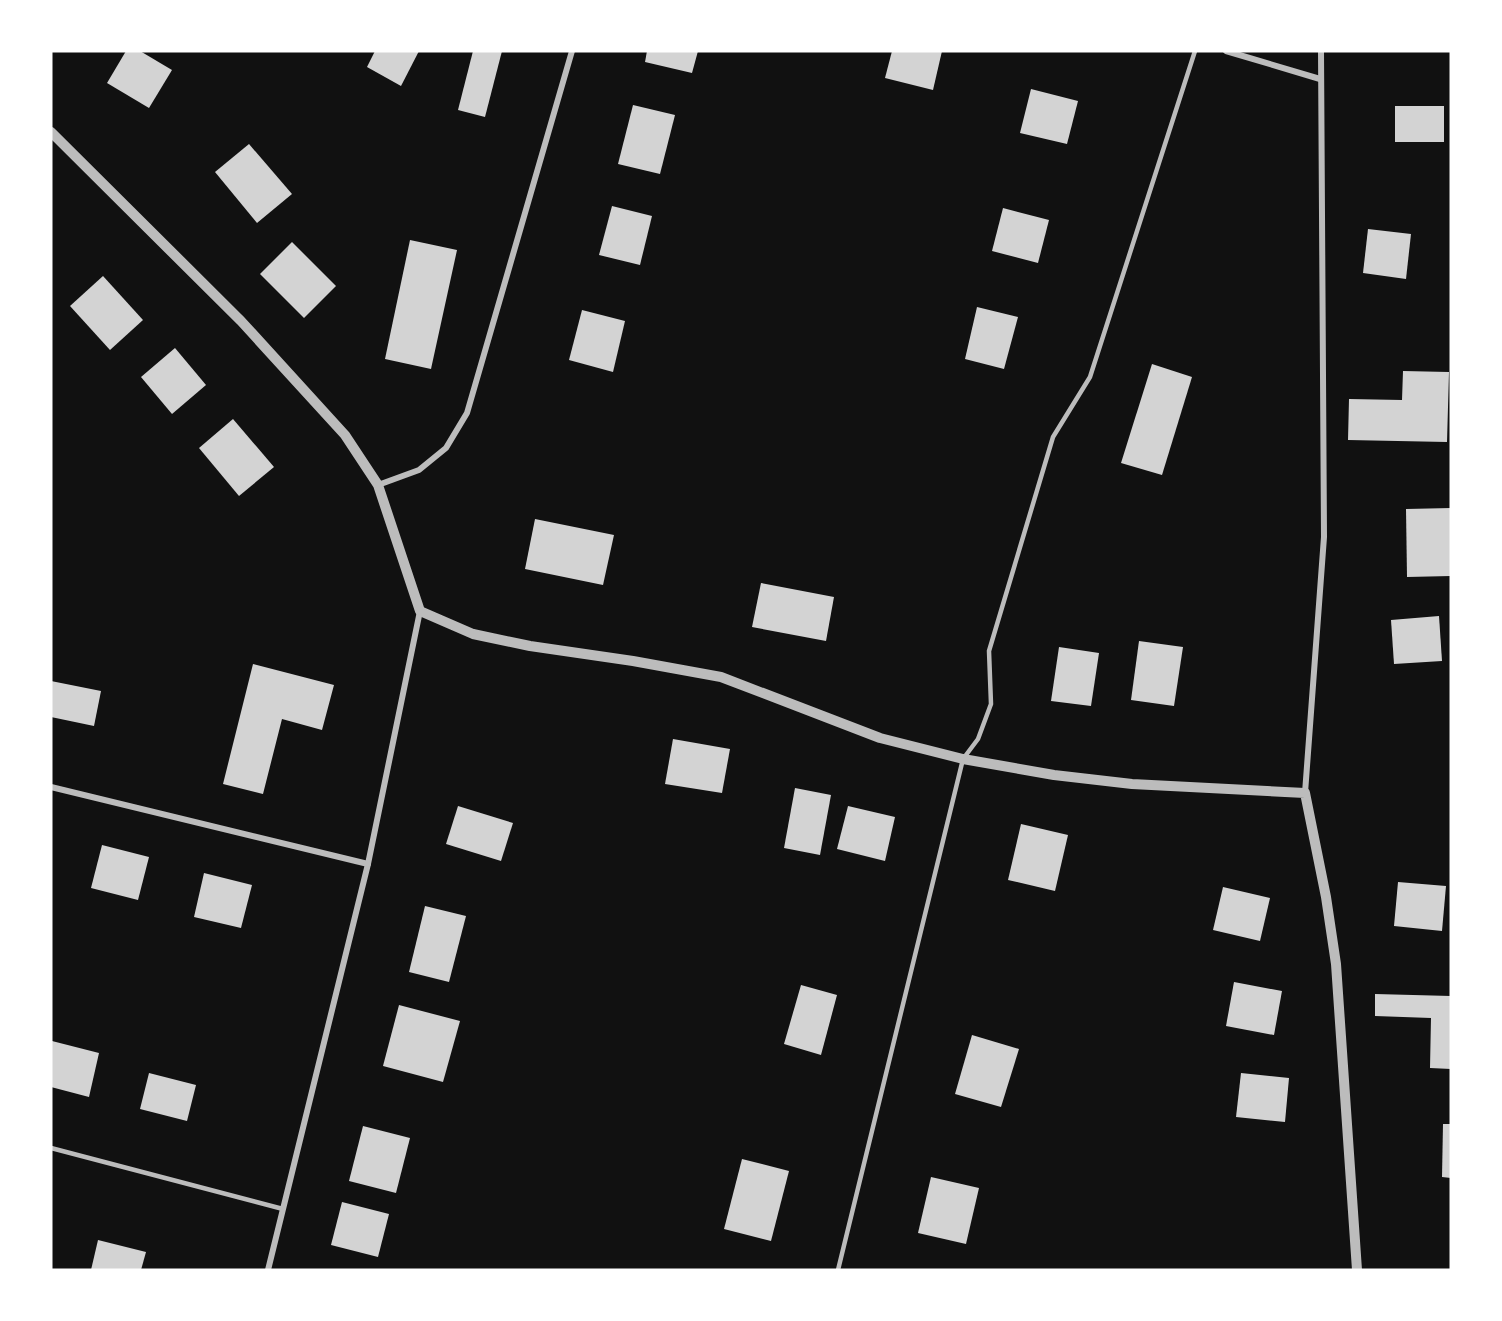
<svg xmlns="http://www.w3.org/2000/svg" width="1502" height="1321" viewBox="0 0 1502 1321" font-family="Raleway,sans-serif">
<rect width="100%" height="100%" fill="#111"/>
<g fill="#d3d3d3">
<path d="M 126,51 L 140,51 L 172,70 L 149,108 L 107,83 Z"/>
<path d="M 375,51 L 419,51 L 401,86 L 367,67 Z"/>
<path d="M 473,51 L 502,51 L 485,117 L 458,110 Z"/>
<path d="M 647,51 L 698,51 L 692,73 L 645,62 Z"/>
<path d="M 892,51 L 942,51 L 933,90 L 885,78 Z"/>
<path d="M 1031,89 L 1078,101 L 1067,144 L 1020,133 Z"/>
<path d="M 633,105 L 675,115 L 660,174 L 618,164 Z"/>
<rect x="1395" y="106" width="49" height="36"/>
<path d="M 249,144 L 292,194 L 257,223 L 215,172 Z"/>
<path d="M 612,206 L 652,216 L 640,265 L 599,255 Z"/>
<path d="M 1003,208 L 1049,220 L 1038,263 L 992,251 Z"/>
<path d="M 1368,229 L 1411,234 L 1406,279 L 1363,273 Z"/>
<path d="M 410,240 L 457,250 L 431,369 L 385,359 Z"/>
<path d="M 292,242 L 336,286 L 304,318 L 260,274 Z"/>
<path d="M 103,276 L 143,320 L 110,350 L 70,306 Z"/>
<path d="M 977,307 L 1018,317 L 1004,369 L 965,359 Z"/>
<path d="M 582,310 L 625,321 L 613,372 L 569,360 Z"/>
<path d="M 175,348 L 206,385 L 172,414 L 141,377 Z"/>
<path d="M 1152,364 L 1192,377 L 1162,475 L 1121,463 Z"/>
<path d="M 1403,371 L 1449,372 L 1447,442 L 1348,440 L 1349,399 L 1402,400 Z"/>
<path d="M 233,419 L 274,467 L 239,496 L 199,448 Z"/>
<path d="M 1451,508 L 1451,576 L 1407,577 L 1406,509 Z"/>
<path d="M 535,519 L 614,535 L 603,585 L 525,569 Z"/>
<path d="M 761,583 L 834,597 L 826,641 L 752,627 Z"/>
<path d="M 1439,616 L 1442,661 L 1394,664 L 1391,620 Z"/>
<path d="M 1139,641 L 1183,647 L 1174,706 L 1131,700 Z"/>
<path d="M 1059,647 L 1099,653 L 1091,706 L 1051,701 Z"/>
<path d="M 253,664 L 334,685 L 322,730 L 282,719 L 263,794 L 223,784 Z"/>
<path d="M 51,681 L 101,691 L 94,726 L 51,717 Z"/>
<path d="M 673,739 L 730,749 L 722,793 L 665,784 Z"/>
<path d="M 795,788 L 831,795 L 820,855 L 784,848 Z"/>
<path d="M 458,806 L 513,823 L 501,861 L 446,844 Z"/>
<path d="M 848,806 L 895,817 L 885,861 L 837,849 Z"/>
<path d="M 1021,824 L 1068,835 L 1055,891 L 1008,880 Z"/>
<path d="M 102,845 L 149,857 L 138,900 L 91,888 Z"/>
<path d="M 204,873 L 252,885 L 241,928 L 194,917 Z"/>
<path d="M 1398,882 L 1446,886 L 1442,931 L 1394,926 Z"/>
<path d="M 1223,887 L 1270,898 L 1260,941 L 1213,930 Z"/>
<path d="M 425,906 L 466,916 L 449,982 L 409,972 Z"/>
<path d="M 1234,982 L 1282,991 L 1274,1035 L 1226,1026 Z"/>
<path d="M 801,985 L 837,995 L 821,1055 L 784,1044 Z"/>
<path d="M 1375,994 L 1451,996 L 1451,1069 L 1430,1068 L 1431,1018 L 1375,1016 Z"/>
<path d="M 399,1005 L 460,1021 L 443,1082 L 383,1066 Z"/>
<path d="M 972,1035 L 1019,1049 L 1001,1107 L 955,1094 Z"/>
<path d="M 52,1041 L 99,1053 L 89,1097 L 51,1087 Z"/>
<path d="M 149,1073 L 196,1085 L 187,1121 L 140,1109 Z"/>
<path d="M 1241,1073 L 1289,1078 L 1285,1122 L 1236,1117 Z"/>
<path d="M 1443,1124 L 1451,1124 L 1451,1178 L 1442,1177 Z"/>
<path d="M 363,1126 L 410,1138 L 396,1193 L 349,1181 Z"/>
<path d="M 742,1159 L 789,1171 L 771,1241 L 724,1229 Z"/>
<path d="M 931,1177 L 979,1188 L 966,1244 L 918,1233 Z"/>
<path d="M 342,1202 L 389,1214 L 378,1257 L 331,1245 Z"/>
<path d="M 98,1240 L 146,1252 L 141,1270 L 91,1270 Z"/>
</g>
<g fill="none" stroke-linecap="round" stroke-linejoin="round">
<g stroke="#bcbcbc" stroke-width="4.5">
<path d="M 51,1148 L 283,1209"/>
<path d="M 838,1270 L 963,759 L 978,739 L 991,704 L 989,651 L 1053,437 L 1090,377 L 1195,51"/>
</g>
<g stroke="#bcbcbc" stroke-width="6">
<path d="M 1226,51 L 1320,79"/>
<path d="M 378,485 L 419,470 L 446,448 L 467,413 L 572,51"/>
<path d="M 51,787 L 368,864"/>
<path d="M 1305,793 L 1324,537 L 1321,51"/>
<path d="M 268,1270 L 368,864 L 420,611"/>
</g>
<path stroke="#bcbcbc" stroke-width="10" d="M 51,132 L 241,321 L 345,435 L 378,485 L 420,611 L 473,634 L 530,646 L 633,661 L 721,677 L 880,738 L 963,759 L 1054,775 L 1132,784 L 1305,793 L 1326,897 L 1336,964 L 1357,1270"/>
</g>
<rect width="1502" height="1321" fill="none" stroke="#ffffff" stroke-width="105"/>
</svg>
